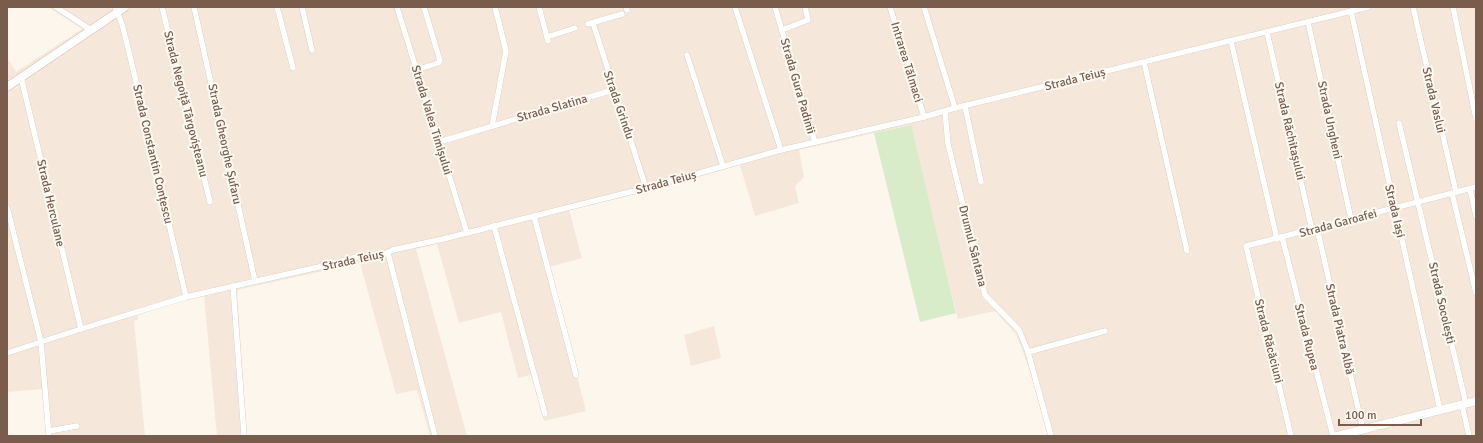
<svg xmlns="http://www.w3.org/2000/svg" width="1483" height="443" viewBox="0 0 1483 443" font-family="Signika,sans-serif">
<rect width="100%" height="100%" fill="#fdf6ec"/>
<g fill="#f5e8da">
<path d="M 48,7 L 1476,7 L 1476,436 L 1048,436 L 1029,368 L 1017,336 L 995,311 L 958,319 L 910,125 L 799,150 L 804,177 L 795,186 L 799,203 L 755,216 L 740,165 L 650,191 L 569,210 L 582,258 L 549,267 L 586,411 L 544,421 L 531,375 L 518,378 L 501,312 L 459,323 L 437,244 L 416,249 L 467,436 L 430,436 L 417,390 L 396,394 L 360,263 L 237,290 L 247,436 L 217,436 L 204,296 L 186,299 L 138,315 L 138,320 L 134,321 L 145,436 L 48,436 L 44,389 L 7,392 L 7,57 L 16,72 L 82,29 Z"/>
<path d="M 714,326 L 721,358 L 691,366 L 684,335 Z"/>
</g>
<path fill="#d8ecc9" d="M 911,125 L 956,313 L 920,322 L 874,133 Z"/>
<g fill="none" stroke-linecap="round" stroke-linejoin="round">
<defs>
<g id="street">
<path d="M 56,7 L 91,30"/>
<path d="M 115,7 L 122,24 L 130,56 L 186,297"/>
<path d="M 162,7 L 210,202"/>
<path d="M 194,7 L 255,281"/>
<path d="M 277,7 L 293,68"/>
<path d="M 302,7 L 312,50"/>
<path d="M 397,7 L 467,233"/>
<path d="M 539,7 L 548,41"/>
<path d="M 626,7 L 627,10"/>
<path d="M 735,7 L 781,150"/>
<path d="M 775,7 L 815,142"/>
<path d="M 890,7 L 924,117"/>
<path d="M 924,7 L 955,108"/>
<path d="M 1413,7 L 1456,192"/>
<path d="M 1453,7 L 1476,119"/>
<path d="M 1351,11 L 1440,410"/>
<path d="M 1308,22 L 1351,219"/>
<path d="M 593,23 L 646,188"/>
<path d="M 588,24 L 622,14"/>
<path d="M 782,30 L 808,20 L 805,7"/>
<path d="M 1267,32 L 1312,230"/>
<path d="M 547,37 L 575,28"/>
<path d="M 1231,41 L 1277,239"/>
<path d="M 687,55 L 723,166"/>
<path d="M 1144,62 L 1187,251"/>
<path d="M 416,70 L 438,63 L 440,61 L 424,7"/>
<path d="M 21,77 L 81,329"/>
<path d="M 965,106 L 981,182"/>
<path d="M 945,112 L 948,144 L 985,295 L 1019,330 L 1028,352 L 1051,436"/>
<path d="M 1399,123 L 1466,404"/>
<path d="M 492,126 L 506,51 L 495,7"/>
<path d="M 439,142 L 613,90"/>
<path d="M 1470,189 L 1476,216"/>
<path d="M 1452,193 L 1476,293"/>
<path d="M 7,207 L 41,342 L 49,436"/>
<path d="M 534,216 L 576,375"/>
<path d="M 494,226 L 545,414"/>
<path d="M 1317,228 L 1363,430"/>
<path d="M 1282,237 L 1333,436"/>
<path d="M 388,253 L 435,436"/>
<path d="M 233,286 L 244,435"/>
<path d="M 1028,352 L 1105,331"/>
<path d="M 7,353 L 81,329 L 186,297 L 332,264 L 356,257 L 378,257 L 393,250 L 402,248 L 443,239 L 646,188 L 781,150 L 924,117 L 955,108 L 1368,7"/>
<path d="M 1462,405 L 1469,436"/>
<path d="M 49,431 L 77,426"/>
<path d="M 1291,436 L 1246,246 L 1476,187"/>
</g>
<g id="secondary">
<path d="M 7,87 L 125,7"/>
<path d="M 1337,436 L 1476,401"/>
</g>
</defs>
<use href="#street" stroke="#d1beb0" stroke-width="6"/>
<use href="#secondary" stroke="#d6c0b0" stroke-width="9"/>
<use href="#street" stroke="#fff" stroke-width="5.5"/>
<use href="#secondary" stroke="#fff" stroke-width="8"/>
</g>
<g text-anchor="middle" stroke-width="4" stroke-linejoin="round" paint-order="stroke">
<g font-size="12" fill="#7a5c4d" stroke="#fffaf3">
<text transform="translate(907 62) rotate(73)" y="4">Intrarea Tălmaci</text>
<text transform="translate(1075 79) rotate(-14)" y="4">Strada Teiuș</text>
<text transform="translate(798 86) rotate(74)" y="4">Strada Gura Padinii</text>
<text transform="translate(1434 100) rotate(77)" y="4">Strada Vaslui</text>
<text transform="translate(186 104) rotate(76)" y="4">Strada Negoiță Târgovișteanu</text>
<text transform="translate(619 105) rotate(71)" y="4">Strada Grindu</text>
<text transform="translate(552 108) rotate(-16)" y="4">Strada Slatina</text>
<text transform="translate(432 120) rotate(73)" y="4">Strada Valea Timișului</text>
<text transform="translate(1330 120) rotate(78)" y="4">Strada Ungheni</text>
<text transform="translate(1290 131) rotate(77)" y="4">Strada Răchitașului</text>
<text transform="translate(225 144) rotate(78)" y="4">Strada Gheorghe Șufaru</text>
<text transform="translate(153 154) rotate(77)" y="4">Strada Constantin Conțescu</text>
<text transform="translate(666 182) rotate(-15)" y="4">Strada Teiuș</text>
<text transform="translate(51 203) rotate(77)" y="4">Strada Herculane</text>
<text transform="translate(1395 211) rotate(77)" y="4">Strada Iași</text>
<text transform="translate(1338 223) rotate(-15)" y="4">Strada Garoafei</text>
<text transform="translate(973 246) rotate(76)" y="4">Drumul Sântana</text>
<text transform="translate(353 260) rotate(-12)" y="4">Strada Teiuș</text>
<text transform="translate(1442 303) rotate(77)" y="4">Strada Socolești</text>
<text transform="translate(1340 329) rotate(77)" y="4">Strada Piatra Albă</text>
<text transform="translate(1307 337) rotate(76)" y="4">Strada Rupea</text>
<text transform="translate(1269 341) rotate(76)" y="4">Strada Răcăciuni</text>
</g>
</g>
<rect width="1483" height="443" fill="none" stroke="#7a5c4d" stroke-width="16"/>
<path d="M1339 419v6h82v-6" fill="none" stroke="#7a5c4d" stroke-width="2"/>
<text x="1345" y="419" font-size="12" fill="#7a5c4d" stroke="#fffaf3" stroke-width="3" paint-order="stroke">100 m</text>
</svg>
